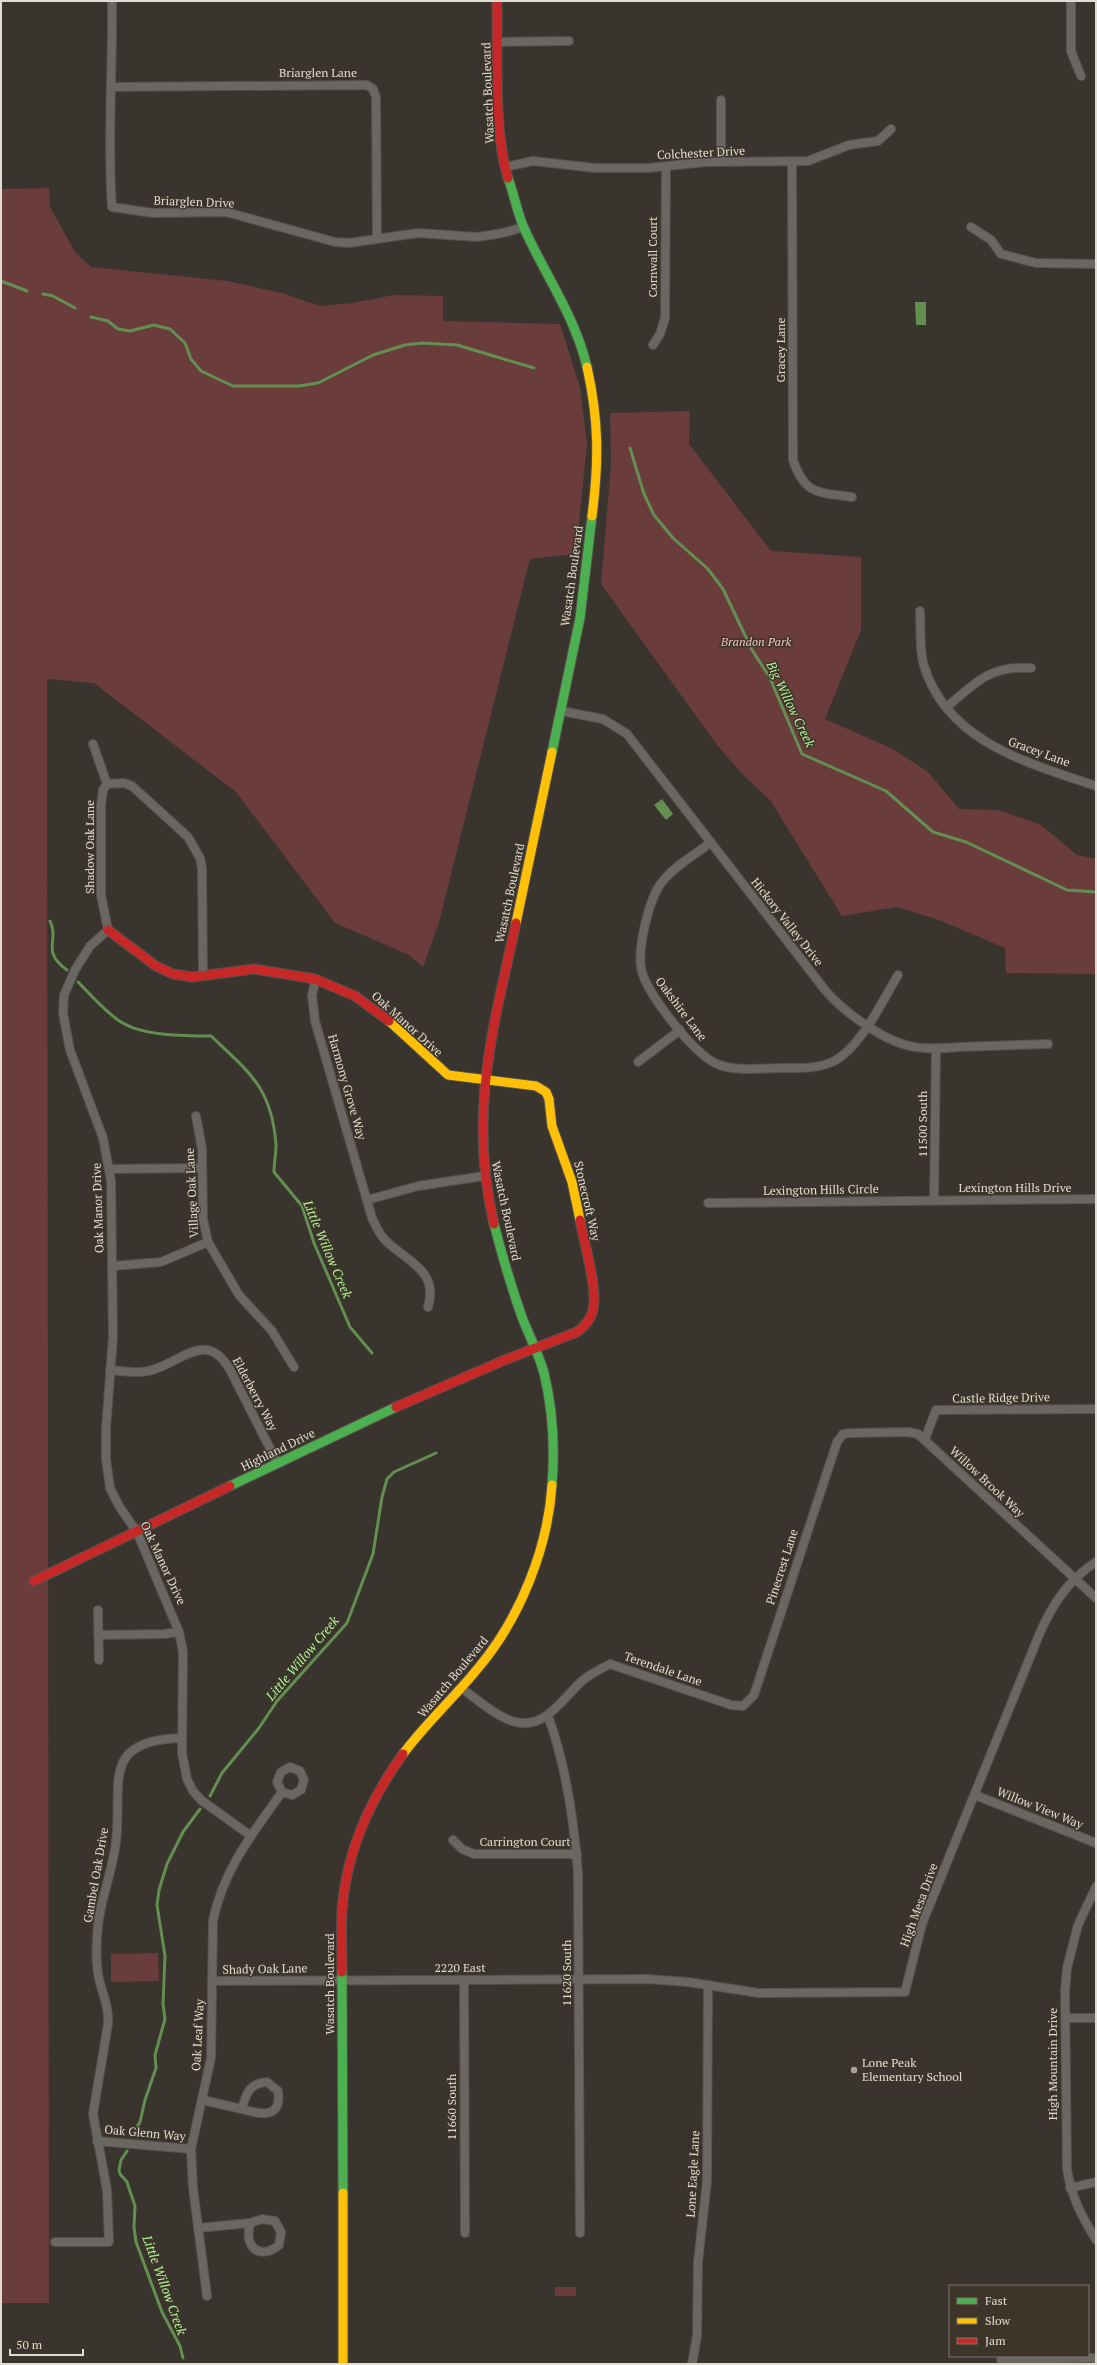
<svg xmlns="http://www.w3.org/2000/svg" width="1097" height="2365" viewBox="0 0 1097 2365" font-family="'PT Serif',serif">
<rect width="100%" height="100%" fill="#39342e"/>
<g fill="#6a3c3c">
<path d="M 49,188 L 50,207 L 75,252 L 91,267 L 227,281 L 282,293 L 320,306 L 353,303 L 394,295 L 443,296 L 443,321 L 560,324 L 580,387 L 587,444 L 576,554 L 530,559 L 440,919 L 423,967 L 409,955 L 335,923 L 236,792 L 94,683 L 47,679 L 49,2303 L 1,2303 L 1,189 Z"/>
<path d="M 690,411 L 689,444 L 771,551 L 861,557 L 861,630 L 825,719 L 893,749 L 928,772 L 959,809 L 999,810 L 1041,825 L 1077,855 L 1096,859 L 1096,974 L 1006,973 L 1005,948 L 939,920 L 897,907 L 842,916 L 770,800 L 742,774 L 717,745 L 601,584 L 611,464 L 610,413 Z"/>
<path d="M 158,1953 L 159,1981 L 111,1982 L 111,1954 Z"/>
<rect x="555" y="2287" width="21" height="9"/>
</g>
<g fill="#638f51">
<path d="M 915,302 L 926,302 L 926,325 L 916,325 Z"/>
<path d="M 662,799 L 673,814 L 666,820 L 654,805 Z"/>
</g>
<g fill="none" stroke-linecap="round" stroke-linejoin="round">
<g stroke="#638f51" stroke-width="3">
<path d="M 1,281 L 27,291"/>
<path d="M 43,294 L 53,296 L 75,308"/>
<path d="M 91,317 L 108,321 L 118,329 L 130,331 L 154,325 L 170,329 L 185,343 L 191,359 L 201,371 L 233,386 L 299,386 L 318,383 L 373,355 L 405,345 L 422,343 L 457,345 L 534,368"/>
<path d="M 630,448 L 644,494 L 654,515 L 673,538 L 708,569 L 723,589 L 752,650 L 770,678 L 802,754 L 886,791 L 933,832 L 966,842 L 1067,890 L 1096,892"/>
<path d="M 50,921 C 60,942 40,950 67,970"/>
<path d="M 78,982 C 91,995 105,1012 121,1022 C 143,1036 185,1036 211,1036 C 249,1072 272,1088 276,1145 C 276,1154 274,1163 274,1172 L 302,1206 L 314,1243 L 350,1327 L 372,1353"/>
<path d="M 210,1796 L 222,1773 L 259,1728 L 277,1701 L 347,1623 L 373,1554 L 382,1497 L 387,1479 L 394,1472 L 436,1453"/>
<path d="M 132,2136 L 140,2122 L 145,2100 L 156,2068 L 155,2055 L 165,2019 L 163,2004 L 165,1956 L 157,1905 L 159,1890 L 167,1864 L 183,1832 L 200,1809"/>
<path d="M 127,2151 L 121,2160 L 119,2170 L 120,2174 L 127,2182 L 135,2206 L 134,2227 L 136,2242 L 162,2312 L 180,2346 L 183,2358"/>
</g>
<defs>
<g id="street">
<path d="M 112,1 C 113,70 107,139 112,207 L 153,213 L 226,212 L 335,242 L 349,243 L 418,233 L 477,237 L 503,233 L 524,227"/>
<path d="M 1071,1 L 1071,51 L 1081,76"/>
<path d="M 499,42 L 569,41"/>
<path d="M 111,87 L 367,85 L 373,89 L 376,97 L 377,239"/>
<path d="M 721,100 L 721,162"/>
<path d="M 792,162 L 793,460 C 805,496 819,492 852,497"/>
<path d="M 505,167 L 533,161 L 595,168 L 648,168 L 706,162 L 808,161 L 849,145 L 878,141 L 891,129"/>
<path d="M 971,227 L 991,240 L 1001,254 L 1036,263 L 1096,264"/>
<path d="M 653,345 L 660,334 L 665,318 L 666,166"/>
<path d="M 920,611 C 921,629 919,649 924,666 C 948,743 1029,763 1096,786"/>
<path d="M 947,707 C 976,682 991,665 1031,668"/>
<path d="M 561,711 L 603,719 L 627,734 L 825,990 C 844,1012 882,1040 910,1046 C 926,1050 943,1048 959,1047 C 989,1046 1018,1045 1048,1044"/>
<path d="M 93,744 L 107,784 L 103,790 L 101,805 L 101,895 L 108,930 L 90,946 L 75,970 L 64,995 L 63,1013 L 70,1050 L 103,1138 L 111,1181 L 113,1337 L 106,1429 L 106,1459 L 110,1488 L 119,1506 L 137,1532 L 179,1632 L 183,1652 L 182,1753 L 187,1779 L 193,1791 L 201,1800 L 251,1836"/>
<path d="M 107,784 L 124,783 L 132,786 L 188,837 L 200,858 L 202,868 L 203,976"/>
<path d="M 711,842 C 695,855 674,866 662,882 C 649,898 636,952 642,972 C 649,996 694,1054 717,1064 C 737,1072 762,1068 783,1068 C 801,1068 820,1069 836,1060 C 862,1045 883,1000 898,975"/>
<path d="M 316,979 L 312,995 L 315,1021 L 372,1218 C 376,1226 379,1234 385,1240 C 407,1262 439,1270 428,1307"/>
<path d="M 638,1062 L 680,1030"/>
<path d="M 196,1116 L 202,1149 L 203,1219 L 208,1242 L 239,1295 L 272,1331 L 294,1367"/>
<path d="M 110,1169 L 202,1168"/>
<path d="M 367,1200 L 418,1186 L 484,1176"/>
<path d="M 934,1200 L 936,1048"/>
<path d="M 708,1203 L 1096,1199"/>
<path d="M 112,1266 L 161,1262 L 208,1242"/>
<path d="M 110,1370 C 123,1371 135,1374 148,1371 C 179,1365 205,1328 229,1368 L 277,1462"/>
<path d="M 925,1439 L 936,1410 L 1096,1409"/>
<path d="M 98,1610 L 99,1660"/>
<path d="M 98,1635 L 164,1634 L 179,1632"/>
<path d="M 461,1688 C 477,1699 494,1715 512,1721 C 544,1732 562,1699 582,1681 C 590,1674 601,1669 610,1664 L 731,1705 L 743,1706 L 754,1695 L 837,1442 L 843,1434 L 851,1433 L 908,1432 L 918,1434 L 1096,1598"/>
<path d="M 548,1716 C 566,1765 574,1821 578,1873 L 580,2233"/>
<path d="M 975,1795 L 1096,1843"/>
<path d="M 453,1840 L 462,1849 L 474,1854 L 577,1854"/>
<path d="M 1096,1887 L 1078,1925 L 1067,1968 L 1065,1991 L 1067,2169 C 1071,2196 1082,2217 1096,2240"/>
<path d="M 464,1980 L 465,2233"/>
<path d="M 212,1981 L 647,1979 L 688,1982 L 758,1993 L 905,1992 L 922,1924 L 1039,1635 C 1052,1605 1068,1580 1096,1562"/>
<path d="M 1065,2018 L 1096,2018"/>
<path d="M 202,2100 L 242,2109 C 246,2093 250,2083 267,2082 L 278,2091 C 282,2119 261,2115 242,2109"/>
<path d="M 97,2141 L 191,2149"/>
<path d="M 1070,2188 L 1096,2182"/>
<path d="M 198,2228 L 250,2223 C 249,2229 247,2237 250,2242 C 255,2256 270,2253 279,2245 L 281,2232 L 275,2221 L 262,2219 L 250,2223"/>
<path d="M 55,2242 L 109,2242 L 107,2190 L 93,2114 L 108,2024 C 109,2009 104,1997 100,1983 C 96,1968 96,1953 97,1938 C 98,1904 112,1875 116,1842 C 123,1784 99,1740 182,1738"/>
<path d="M 207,2296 L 193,2188 L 191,2149 L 211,2058 L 213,1921 C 223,1870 253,1833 282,1792 L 292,1795 L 301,1790 L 304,1780 L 300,1771 L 290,1767 L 281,1772 L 277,1782 L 282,1792"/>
<path d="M 1001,2360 L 1096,2358"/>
<path d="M 692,2364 L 697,2336 L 698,2262 L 707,2181 L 708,1985"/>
</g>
<g id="fast">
<path d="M 508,178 C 514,194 517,212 524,228 C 545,275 575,316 587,367"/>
<path d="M 552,752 L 580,618 L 592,516"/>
<path d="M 494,1224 C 502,1255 511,1286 522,1317 C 529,1336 539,1354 544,1373 C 553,1410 555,1447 552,1485"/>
<path d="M 230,1486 L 396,1407"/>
<path d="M 342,1972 L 343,2193"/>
</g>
<g id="slow">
<path d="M 587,367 C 599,420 599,462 592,516"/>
<path d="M 516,923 L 552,752"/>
<path d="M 389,1021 L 448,1075 L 536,1086 L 546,1092 L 549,1099 L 552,1126 L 572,1182 L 580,1220"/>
<path d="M 403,1754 C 426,1723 455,1697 479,1667 C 520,1618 548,1548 552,1485"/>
<path d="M 343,2193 L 343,2364"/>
</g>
<g id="jam">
<path d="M 497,1 C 498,53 493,129 508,178"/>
<path d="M 108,930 L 156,966 L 173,974 L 193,977 L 254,969 L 315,979 L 355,996 L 389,1021"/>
<path d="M 494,1224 C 468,1114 493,1029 516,923"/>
<path d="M 396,1407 L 507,1359 L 577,1332 C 585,1326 591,1319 593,1310 C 598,1289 584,1243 580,1220"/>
<path d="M 34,1581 L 230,1486"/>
<path d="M 342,1972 C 342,1952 341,1931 342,1911 C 346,1852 369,1801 403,1754"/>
</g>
</defs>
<use href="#street" stroke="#56514c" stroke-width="10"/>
<use href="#fast" stroke="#56514c" stroke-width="11"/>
<use href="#slow" stroke="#56514c" stroke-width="11"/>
<use href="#jam" stroke="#56514c" stroke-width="11"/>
<use href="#street" stroke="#6a6661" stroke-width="8"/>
<use href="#fast" stroke="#4caf50" stroke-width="9"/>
<use href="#slow" stroke="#ffc107" stroke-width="9"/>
<use href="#jam" stroke="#c62828" stroke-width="9"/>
</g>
<circle fill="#a6a199" stroke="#3d3529" stroke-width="1.5" cx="854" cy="2070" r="4"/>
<g text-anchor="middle" stroke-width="3" stroke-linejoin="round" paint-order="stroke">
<g font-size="12" fill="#e0dbd3" stroke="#3d3529">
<text x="318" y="77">Briarglen Lane</text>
<text transform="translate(488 93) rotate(-92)" y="4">Wasatch Boulevard</text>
<text transform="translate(701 153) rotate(-3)" y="4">Colchester Drive</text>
<text transform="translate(194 202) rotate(2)" y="4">Briarglen Drive</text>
<text transform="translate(653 257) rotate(-90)" y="4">Cornwall Court</text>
<text transform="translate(781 350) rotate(-90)" y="4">Gracey Lane</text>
<text transform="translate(572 576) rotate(-82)" y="4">Wasatch Boulevard</text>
<text transform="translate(1039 752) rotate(20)" y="4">Gracey Lane</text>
<text transform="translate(90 847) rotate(-90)" y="4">Shadow Oak Lane</text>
<text transform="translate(510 893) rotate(-78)" y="4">Wasatch Boulevard</text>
<text transform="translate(787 922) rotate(52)" y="4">Hickory Valley Drive</text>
<text transform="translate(681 1009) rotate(53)" y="4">Oakshire Lane</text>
<text transform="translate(407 1024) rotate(42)" y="4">Oak Manor Drive</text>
<text transform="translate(347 1087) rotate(74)" y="4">Harmony Grove Way</text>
<text transform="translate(923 1124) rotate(-90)" y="4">11500 South</text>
<text x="1015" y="1192">Lexington Hills Drive</text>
<text transform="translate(821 1190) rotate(-1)" y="4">Lexington Hills Circle</text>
<text transform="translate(192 1193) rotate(-93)" y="4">Village Oak Lane</text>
<text transform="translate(587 1201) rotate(77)" y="4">Stonecroft Way</text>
<text transform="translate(98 1208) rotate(-92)" y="4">Oak Manor Drive</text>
<text transform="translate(506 1211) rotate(78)" y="4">Wasatch Boulevard</text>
<text transform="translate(255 1394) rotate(62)" y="4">Elderberry Way</text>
<text transform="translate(1001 1398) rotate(-1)" y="4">Castle Ridge Drive</text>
<text transform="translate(278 1450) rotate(-26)" y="4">Highland Drive</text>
<text transform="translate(987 1482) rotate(43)" y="4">Willow Brook Way</text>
<text transform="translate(163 1563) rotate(65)" y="4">Oak Manor Drive</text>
<text transform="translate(782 1567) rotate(-72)" y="4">Pinecrest Lane</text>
<text transform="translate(663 1669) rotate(19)" y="4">Terendale Lane</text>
<text transform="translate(453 1677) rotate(-50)" y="4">Wasatch Boulevard</text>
<text transform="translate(1040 1808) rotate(22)" y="4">Willow View Way</text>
<text x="525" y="1846">Carrington Court</text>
<text transform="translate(96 1875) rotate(-80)" y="4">Gambel Oak Drive</text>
<text transform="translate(919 1905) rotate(-70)" y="4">High Mesa Drive</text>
<text x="460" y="1972">2220 East</text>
<text transform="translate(265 1969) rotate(-1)" y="4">Shady Oak Lane</text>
<text transform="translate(567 1973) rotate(-90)" y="4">11620 South</text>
<text transform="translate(330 1984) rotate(-90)" y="4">Wasatch Boulevard</text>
<text transform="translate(198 2035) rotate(-87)" y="4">Oak Leaf Way</text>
<text transform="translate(1053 2064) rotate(-90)" y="4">High Mountain Drive</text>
<text transform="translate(452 2107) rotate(-90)" y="4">11660 South</text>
<text transform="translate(145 2133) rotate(5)" y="4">Oak Glenn Way</text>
<text transform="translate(693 2174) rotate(-87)" y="4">Lone Eagle Lane</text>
</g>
<g font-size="12" font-style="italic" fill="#f5c4c3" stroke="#3d3529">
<text x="756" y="646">Brandon Park</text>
</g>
<g font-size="12" fill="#e0dbd3" stroke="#3d3529" text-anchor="start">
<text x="862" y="2067">Lone Peak<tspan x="862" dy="14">Elementary School</tspan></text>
</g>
<g font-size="13" font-style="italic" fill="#b1f598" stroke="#3d3529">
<text transform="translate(791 704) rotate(64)" y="5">Big Willow Creek</text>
<text transform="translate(328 1249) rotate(67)" y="5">Little Willow Creek</text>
<text transform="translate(302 1658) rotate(-50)" y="5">Little Willow Creek</text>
<text transform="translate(165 2285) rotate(70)" y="5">Little Willow Creek</text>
</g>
</g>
<rect width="1097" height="2365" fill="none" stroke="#e0dbd3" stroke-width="4"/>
<rect x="949" y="2285" width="140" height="72" fill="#3d3529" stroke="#7e776d"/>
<rect x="957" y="2298" width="20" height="6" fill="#4caf50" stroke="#7e776d"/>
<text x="985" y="2305" font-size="12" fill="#e0dbd3">Fast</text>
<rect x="957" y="2318" width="20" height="6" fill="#ffc107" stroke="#7e776d"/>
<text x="985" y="2325" font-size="12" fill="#e0dbd3">Slow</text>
<rect x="957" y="2338" width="20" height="6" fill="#c62828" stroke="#7e776d"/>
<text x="985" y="2345" font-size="12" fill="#e0dbd3">Jam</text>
<path d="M10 2349v6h73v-6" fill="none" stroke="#e0dbd3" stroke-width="2"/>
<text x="16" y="2349" font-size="12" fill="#e0dbd3" stroke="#3d3529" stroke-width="3" paint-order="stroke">50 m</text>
</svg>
